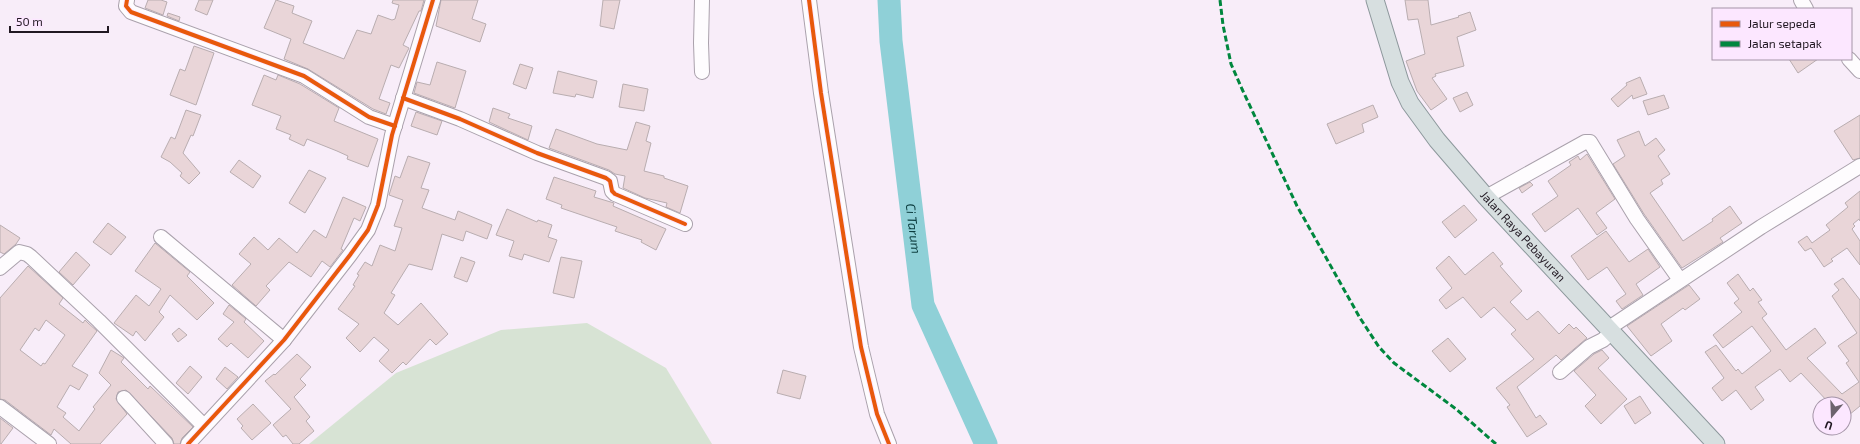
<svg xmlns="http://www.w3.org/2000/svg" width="1860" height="444" viewBox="0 0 1860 444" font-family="'Exo 2',sans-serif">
<rect width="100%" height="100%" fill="#f8edf9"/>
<path fill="#d7e3d4" d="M 587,323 L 666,368 L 712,444 L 309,444 L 396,373 L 501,330 Z"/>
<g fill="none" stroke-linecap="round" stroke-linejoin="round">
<path stroke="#8fd0d7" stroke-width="23" id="s1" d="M 889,0 L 891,41 L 923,305 L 986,444"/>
</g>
<g fill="#e9d5d8" stroke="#b9adb0" fill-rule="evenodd">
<path d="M 148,0 L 161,0 L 167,2 L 163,15 L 145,8 Z"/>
<path d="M 199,0 L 213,0 L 207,15 L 195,10 Z"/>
<path d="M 276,0 L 294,6 L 292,13 L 312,21 L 303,43 L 344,59 L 357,30 L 371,34 L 378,15 L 392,20 L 395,19 L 399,5 L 392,3 L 393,0 L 424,0 L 421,11 L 419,11 L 403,45 L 409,48 L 399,68 L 391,65 L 379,99 L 390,103 L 386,114 L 373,109 L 308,69 L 284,59 L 291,39 L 264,28 Z"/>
<path d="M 441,0 L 478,0 L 472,19 L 486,24 L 480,42 L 436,26 Z"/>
<path d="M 603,0 L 620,0 L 614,29 L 600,26 Z"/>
<path d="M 1405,0 L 1428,0 L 1431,25 L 1459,17 L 1458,16 L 1470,12 L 1476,30 L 1457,37 L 1464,66 L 1435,74 L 1436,76 L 1432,78 L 1447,99 L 1431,110 L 1417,91 L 1406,61 L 1425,54 L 1418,19 L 1408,20 Z"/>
<path d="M 168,13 L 180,17 L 179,21 L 167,16 Z"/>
<path d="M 194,46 L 214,53 L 196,105 L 170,95 L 180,69 L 185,71 Z"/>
<path d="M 1789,59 L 1818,59 L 1798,73 Z"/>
<path d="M 437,62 L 466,71 L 455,108 L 414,93 L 417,82 L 430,85 Z"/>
<path d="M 520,64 L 533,68 L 526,89 L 513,84 Z"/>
<path d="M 558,71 L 597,81 L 593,98 L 576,94 L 575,97 L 553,93 Z"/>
<path d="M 264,75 L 276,80 L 278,75 L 300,84 L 339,108 L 334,121 L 378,139 L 368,167 L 347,159 L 348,156 L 337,151 L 307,139 L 304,146 L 289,139 L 291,135 L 276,129 L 281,116 L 252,105 Z"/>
<path d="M 1640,77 L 1647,94 L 1633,99 L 1632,95 L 1618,107 L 1611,99 L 1627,85 L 1626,83 Z"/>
<path d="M 623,84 L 648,89 L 644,111 L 619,107 Z"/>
<path d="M 1467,92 L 1473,105 L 1460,112 L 1453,98 Z"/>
<path d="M 1664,95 L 1669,108 L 1648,115 L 1643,101 Z"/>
<path d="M 1373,105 L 1378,117 L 1362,124 L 1364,132 L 1336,144 L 1327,124 Z"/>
<path d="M 493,108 L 510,114 L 508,118 L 532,126 L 528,140 L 489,122 Z"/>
<path d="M 186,110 L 201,115 L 193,136 L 191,135 L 183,153 L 200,173 L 189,184 L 180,176 L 182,173 L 170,162 L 161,157 L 171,137 L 175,139 Z"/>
<path d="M 416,112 L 442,121 L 437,135 L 411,126 Z"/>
<path d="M 1860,115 L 1860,158 L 1853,160 L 1834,131 Z"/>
<path d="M 636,122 L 650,126 L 646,141 L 651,143 L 644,171 L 664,176 L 664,178 L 688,186 L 680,213 L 666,207 L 667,203 L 645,198 L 623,188 L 625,176 L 615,174 L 609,170 L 549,148 L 556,129 L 597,144 L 627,150 Z"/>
<path d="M 1639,131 L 1645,146 L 1656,138 L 1665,150 L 1658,156 L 1670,174 L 1661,180 L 1663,184 L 1650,193 L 1683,241 L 1713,221 L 1712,219 L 1730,206 L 1742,223 L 1720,238 L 1723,242 L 1682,268 L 1644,214 L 1613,164 L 1625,156 L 1617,140 Z"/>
<path d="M 1587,154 L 1615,199 L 1596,213 L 1607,228 L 1597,235 L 1578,208 L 1545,232 L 1532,214 L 1558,196 L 1548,181 L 1571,165 L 1569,162 L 1578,156 L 1580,160 Z"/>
<path d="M 408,156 L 430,163 L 421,188 L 429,190 L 422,208 L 455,220 L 458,211 L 492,225 L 487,239 L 466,231 L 463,241 L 442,234 L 432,270 L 409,264 L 391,293 L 395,295 L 384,313 L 398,325 L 421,303 L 448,334 L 436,345 L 430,339 L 406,365 L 403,362 L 392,373 L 379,361 L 389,350 L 374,337 L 360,352 L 346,338 L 359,324 L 338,309 L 355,286 L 353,285 L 359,275 L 357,274 L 365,262 L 372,266 L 380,245 L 395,251 L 402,228 L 394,226 L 403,200 L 389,195 L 395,176 L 400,178 Z"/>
<path d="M 239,160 L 261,176 L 253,188 L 230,172 Z"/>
<path d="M 309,170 L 326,178 L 305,213 L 289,203 Z"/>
<path d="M 554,177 L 596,191 L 594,197 L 614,203 L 613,206 L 666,229 L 656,250 L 641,242 L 642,240 L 615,231 L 617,227 L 561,208 L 562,205 L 546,199 Z"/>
<path d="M 1530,182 L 1533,185 L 1522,193 L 1519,188 Z"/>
<path d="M 1860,191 L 1860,221 L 1859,219 L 1853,224 L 1855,226 L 1852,229 L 1860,241 L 1860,265 L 1847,248 L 1831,259 L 1833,261 L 1824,267 L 1811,248 L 1805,251 L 1798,242 L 1807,236 L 1812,243 L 1830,230 L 1826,225 L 1848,207 L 1845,203 Z"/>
<path d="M 343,197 L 366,207 L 360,221 L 354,218 L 341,249 L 343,250 L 330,267 L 322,261 L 311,277 L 289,262 L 266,286 L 270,290 L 256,306 L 232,285 L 251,264 L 239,254 L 254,237 L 268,250 L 279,238 L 297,253 L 314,230 L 326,238 Z"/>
<path d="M 1464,205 L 1477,220 L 1455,238 L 1442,222 Z"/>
<path d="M 507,209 L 537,222 L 538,220 L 552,225 L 548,237 L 557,240 L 549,262 L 524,254 L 522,260 L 509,256 L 514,241 L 496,235 Z"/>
<path d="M 108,223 L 126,237 L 111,255 L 93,242 Z"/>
<path d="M 0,225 L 20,238 L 16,244 L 4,254 L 0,252 Z"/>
<path d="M 1606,231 L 1629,262 L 1648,249 L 1660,267 L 1636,284 L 1643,295 L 1622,309 L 1616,301 L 1626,294 L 1607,267 L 1588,280 L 1571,256 Z"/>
<path d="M 155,243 L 190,272 L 187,276 L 214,303 L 197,320 L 170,295 L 159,312 L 164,317 L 145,341 L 136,331 L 133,336 L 114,323 L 136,295 L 149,306 L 161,289 L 135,271 Z"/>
<path d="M 76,252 L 90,265 L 73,285 L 59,272 Z"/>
<path d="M 1493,252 L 1503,264 L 1500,266 L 1522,291 L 1510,302 L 1527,320 L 1538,311 L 1559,334 L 1569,324 L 1574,329 L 1576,327 L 1587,338 L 1561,360 L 1556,355 L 1517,387 L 1536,418 L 1540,415 L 1547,424 L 1527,437 L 1507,407 L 1510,405 L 1496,388 L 1534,359 L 1511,334 L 1516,330 L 1494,307 L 1481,318 L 1463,297 L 1446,309 L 1439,300 L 1452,288 L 1436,268 L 1449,256 L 1465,275 Z"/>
<path d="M 461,257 L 475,262 L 467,282 L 454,277 Z"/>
<path d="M 561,257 L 582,261 L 574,298 L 553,293 Z"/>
<path d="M 28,266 L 63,298 L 59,304 L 83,323 L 85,320 L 88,323 L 97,331 L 72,366 L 88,375 L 79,390 L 70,385 L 57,407 L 66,413 L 63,417 L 79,431 L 95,409 L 93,407 L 111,385 L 99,373 L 111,350 L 124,358 L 121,362 L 148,389 L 150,386 L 193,427 L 182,438 L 180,444 L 174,444 L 172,438 L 126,390 L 118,392 L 116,399 L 127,414 L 100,444 L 71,444 L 54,429 L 51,435 L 5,400 L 0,399 L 0,298 ZM 46,320 L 65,335 L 45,364 L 43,363 L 41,366 L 20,350 L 35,328 L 39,331 Z"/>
<path d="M 1738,274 L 1750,291 L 1753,288 L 1762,300 L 1758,302 L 1767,314 L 1762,318 L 1786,350 L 1815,328 L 1826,343 L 1807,358 L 1842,394 L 1859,382 L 1846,363 L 1849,361 L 1838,346 L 1857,333 L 1832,296 L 1839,290 L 1834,284 L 1843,278 L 1860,300 L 1860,406 L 1844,419 L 1844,404 L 1828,404 L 1829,403 L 1801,373 L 1790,382 L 1780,369 L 1755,387 L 1764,400 L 1751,410 L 1736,390 L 1722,401 L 1712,388 L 1724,378 L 1705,352 L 1716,345 L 1736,371 L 1738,369 L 1742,374 L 1771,351 L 1752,326 L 1723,348 L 1713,335 L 1742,312 L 1734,303 L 1739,299 L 1727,283 Z"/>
<path d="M 1689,285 L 1700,299 L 1685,310 L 1683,308 L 1661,324 L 1672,341 L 1651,356 L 1627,326 Z"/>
<path d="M 229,305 L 246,319 L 244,322 L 264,341 L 248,358 L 231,343 L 227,347 L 218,339 L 234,322 L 223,314 Z"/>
<path d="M 179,328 L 187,335 L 178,342 L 172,334 Z"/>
<path d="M 1448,338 L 1466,359 L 1450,372 L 1432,351 Z"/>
<path d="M 1602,350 L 1609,358 L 1598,368 L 1627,399 L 1601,424 L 1585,406 L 1596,395 L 1574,371 L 1594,354 Z"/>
<path d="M 297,354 L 311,367 L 300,379 L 306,385 L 294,397 L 310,417 L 306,421 L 314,431 L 299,444 L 293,444 L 286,435 L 283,437 L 273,425 L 291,409 L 265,381 L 274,374 L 275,375 Z"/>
<path d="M 190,366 L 202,377 L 188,394 L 176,383 Z"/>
<path d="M 225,367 L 238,377 L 227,389 L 216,379 Z"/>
<path d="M 783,370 L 806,376 L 800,399 L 777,393 Z"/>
<path d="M 1640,396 L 1651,413 L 1635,424 L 1624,406 Z"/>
<path d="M 253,404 L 271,423 L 252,440 L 241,428 L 243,426 L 237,419 Z"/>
<path d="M 0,418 L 13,428 L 1,444 L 0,444 Z"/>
</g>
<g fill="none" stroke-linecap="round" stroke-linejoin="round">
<defs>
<g id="minor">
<path d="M 127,0 L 126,6 L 131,12 L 304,76 L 369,117 L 395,126"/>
<path d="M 702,0 L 701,43 L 702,72"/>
<path d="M 809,0 L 821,93 L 861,347 L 877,414 L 889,444"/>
<path d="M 1801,0 L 1806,9"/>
<path d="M 1849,59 L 1860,71"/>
<path d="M 403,98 L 460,119 L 537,153 L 606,178 L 610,181 L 612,191 L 615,194 L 685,224"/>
<path d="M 1486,197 L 1585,142 L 1590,142 L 1637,219 L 1680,280"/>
<path d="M 161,237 L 284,340"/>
<path d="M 0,268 L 19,252 L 27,254 L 31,257 L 99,321 L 204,426"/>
<path d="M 1609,328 L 1761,227 L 1860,166"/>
<path d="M 1560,372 L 1589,347 L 1603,340 L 1612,332"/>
<path d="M 124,398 L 166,444"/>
<path d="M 0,407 L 49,444"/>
<path d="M 188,444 L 284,340 L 350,255 L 368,230 L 378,205 L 392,135 L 433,0"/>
</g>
<g id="major">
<path id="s2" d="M 1375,0 L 1400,82 L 1410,103 L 1437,140 L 1486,197 L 1716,444"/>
</g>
</defs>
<use href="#minor" stroke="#aaa1ac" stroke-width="16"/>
<use href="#major" stroke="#8d989c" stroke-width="19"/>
<use href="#minor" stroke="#fefcfe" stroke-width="14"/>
<use href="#major" stroke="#d7dfe0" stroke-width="17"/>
<path stroke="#00873e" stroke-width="3" stroke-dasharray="6 3" stroke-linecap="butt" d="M 1220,0 L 1223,25 L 1231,64 L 1242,89 L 1297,206 L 1360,318 L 1379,347 L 1394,363 L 1456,409 L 1496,444"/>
<defs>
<g id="cycleway">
<path d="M 127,0 L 126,6 L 131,12 L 304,76 L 369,117 L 395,126"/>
<path d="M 809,0 L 821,93 L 861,347 L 877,414 L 889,444"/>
<path d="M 403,98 L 460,119 L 537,153 L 606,178 L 610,181 L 612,191 L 615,194 L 685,224"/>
<path d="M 188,444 L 284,340 L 350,255 L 368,230 L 378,205 L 392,135 L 433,0"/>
</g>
</defs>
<use href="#cycleway" stroke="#fce7ff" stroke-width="6"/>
<use href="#cycleway" stroke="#e8590c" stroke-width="4"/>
</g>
<g text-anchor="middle" stroke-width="3" stroke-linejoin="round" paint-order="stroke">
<g font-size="12" fill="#211822" stroke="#fce7ff">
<text dy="4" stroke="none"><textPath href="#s2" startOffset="284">Jalan Raya Pebayuran</textPath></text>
</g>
<g font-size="13" font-style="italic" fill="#0b3b3d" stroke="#fce7ff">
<text dy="5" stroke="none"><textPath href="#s1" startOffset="230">Ci Tarum</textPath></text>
</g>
</g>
<rect x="1712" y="8" width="140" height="52" fill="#fce7ff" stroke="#a494a7"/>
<rect x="1720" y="21" width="20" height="6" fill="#e8590c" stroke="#a494a7"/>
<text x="1748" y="28" font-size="12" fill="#211822">Jalur sepeda</text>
<rect x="1720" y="41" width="20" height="6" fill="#00873e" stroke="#a494a7"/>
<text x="1748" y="48" font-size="12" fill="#211822">Jalan setapak</text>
<g transform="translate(1832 416) rotate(199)"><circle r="19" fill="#fce7ff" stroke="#a494a7"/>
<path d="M0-3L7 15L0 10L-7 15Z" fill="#6c636d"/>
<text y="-6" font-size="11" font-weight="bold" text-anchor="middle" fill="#211822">U</text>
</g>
<path d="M10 26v6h98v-6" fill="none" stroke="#211822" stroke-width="2"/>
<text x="16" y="26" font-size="12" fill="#211822" stroke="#fce7ff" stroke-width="3" paint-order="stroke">50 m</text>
</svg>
